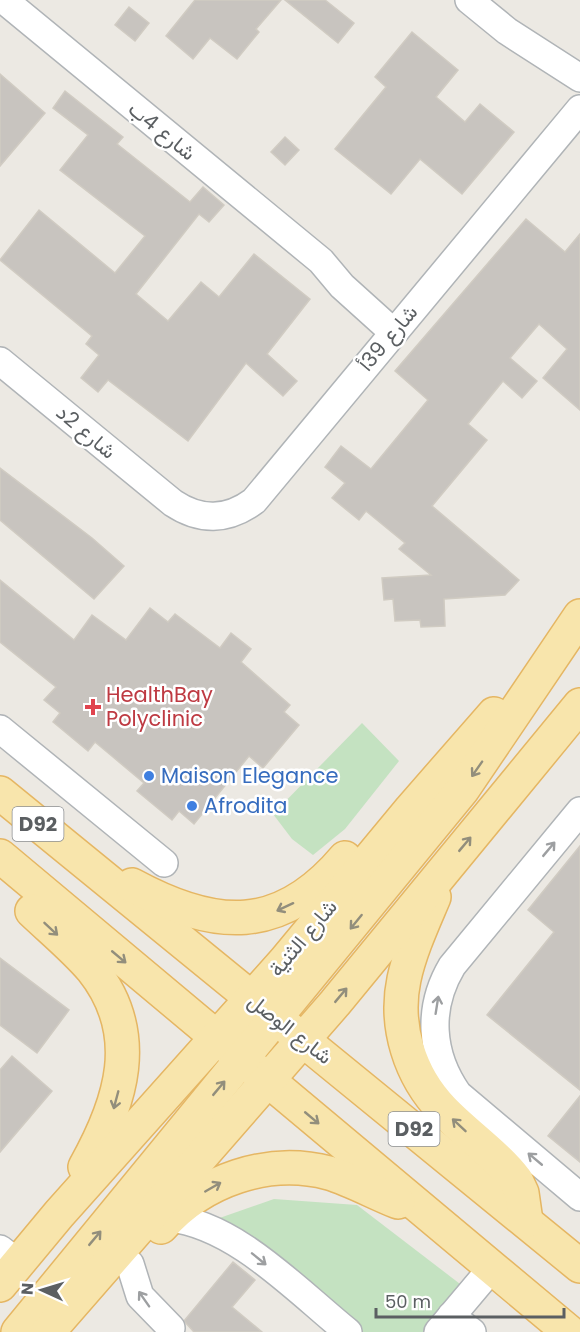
<svg xmlns="http://www.w3.org/2000/svg" width="580" height="1332" viewBox="0 0 580 1332" font-family="Poppins,Vazirmatn,sans-serif">
<rect width="100%" height="100%" fill="#ece9e3"/>
<g fill="#c4e2c1">
<path d="M 362,723 L 399,761 L 345,829 L 313,855 L 292,839 L 273,814 Z"/>
<path d="M 274,1199 L 357,1205 L 464,1287 L 429,1332 L 353,1332 L 211,1221 Z"/>
</g>
<g fill="#c8c4bf" stroke="#d0cbc2" stroke-width="1.5">
<path d="M 195,0 L 281,0 L 256,29 L 259,32 L 237,59 L 210,38 L 193,59 L 166,36 Z"/>
<path d="M 285,0 L 325,0 L 354,23 L 338,43 Z"/>
<path d="M 129,7 L 149,23 L 135,41 L 115,25 Z"/>
<path d="M 412,32 L 458,70 L 436,97 L 465,122 L 480,104 L 514,132 L 462,194 L 420,159 L 391,194 L 335,149 L 386,87 L 375,77 Z"/>
<path d="M 0,74 L 45,113 L 0,166 Z"/>
<path d="M 65,91 L 123,137 L 117,144 L 190,202 L 203,187 L 224,205 L 209,222 L 199,214 L 136,294 L 168,321 L 201,282 L 219,297 L 254,254 L 310,299 L 267,354 L 297,381 L 283,396 L 246,363 L 188,441 L 108,380 L 98,392 L 81,378 L 99,355 L 86,344 L 92,336 L 0,260 L 39,210 L 115,273 L 145,236 L 60,170 L 88,135 L 53,108 Z"/>
<path d="M 285,137 L 299,150 L 285,165 L 271,152 Z"/>
<path d="M 526,219 L 565,252 L 580,234 L 580,410 L 543,378 L 567,349 L 539,324 L 510,358 L 537,381 L 522,398 L 503,381 L 468,424 L 487,440 L 432,506 L 519,580 L 505,595 L 444,599 L 445,626 L 421,627 L 420,620 L 395,621 L 393,599 L 384,600 L 382,578 L 431,575 L 399,549 L 405,543 L 366,511 L 359,520 L 332,498 L 345,483 L 325,467 L 341,446 L 371,469 L 428,400 L 395,371 Z"/>
<path d="M 0,468 L 92,538 L 124,566 L 94,599 L 0,520 Z"/>
<path d="M 0,580 L 74,640 L 92,615 L 126,640 L 150,608 L 168,622 L 175,614 L 220,648 L 231,633 L 251,649 L 241,662 L 290,705 L 284,712 L 299,725 L 263,768 L 249,756 L 194,824 L 179,811 L 172,820 L 137,791 L 144,783 L 113,757 L 95,742 L 88,751 L 53,722 L 60,713 L 44,700 L 56,687 L 0,642 Z"/>
<path d="M 580,846 L 580,1090 L 487,1015 L 554,932 L 528,910 Z"/>
<path d="M 0,958 L 69,1010 L 37,1053 L 0,1025 Z"/>
<path d="M 12,1056 L 52,1091 L 0,1152 L 0,1070 Z"/>
<path d="M 580,1096 L 580,1162 L 548,1136 Z"/>
<path d="M 233,1262 L 255,1280 L 232,1307 L 262,1332 L 194,1332 L 184,1321 Z"/>
</g>
<g fill="none" stroke-linecap="round" stroke-linejoin="round">
<defs>
<g id="minor">
<path d="M 4,0 L 321,261 L 342,286 L 393,332"/>
<path d="M 469,0 L 507,31 L 580,78"/>
<path d="M 0,361 L 173,503 C 200,521 227,521 254,501 L 580,109"/>
<path d="M 0,729 L 164,863"/>
<path d="M 580,811 L 452,966 C 427,1008 430,1054 458,1094 L 580,1197"/>
<path d="M 169,1218 C 235,1224 297,1291 348,1332"/>
<path d="M 0,1249 L 18,1263"/>
<path d="M 130,1264 L 140,1296 L 171,1328"/>
<path d="M 451,1316 L 472,1332"/>
<path d="M 438,1332 L 491,1269"/>
</g>
<g id="major">
<path d="M 0,793 L 580,1266"/>
<path d="M 0,856 L 569,1332"/>
<path d="M 132,885 C 215,930 280,935 345,858"/>
<path d="M 434,897 C 423,923 410,951 404,979 C 394,1026 410,1076 443,1110 C 466,1134 496,1154 516,1180 L 522,1193 L 526,1221"/>
<path d="M 32,911 C 52,930 74,948 92,969 C 144,1034 121,1103 85,1167"/>
<path d="M 161,1227 C 202,1180 268,1157 329,1173 C 352,1180 375,1193 398,1202"/>
<path d="M 0,1285 L 59,1214 L 285,961 L 411,809 L 494,714"/>
<path d="M 18,1332 L 463,789 L 580,616"/>
<path d="M 48,1332 L 335,1003 L 580,705"/>
</g>
</defs>
<use href="#minor" stroke="#b0b4b7" stroke-width="30"/>
<use href="#major" stroke="#e5b663" stroke-width="36"/>
<use href="#minor" stroke="#fff" stroke-width="27"/>
<use href="#major" stroke="#f8e5ac" stroke-width="33"/>
</g>
<defs><path id="oneway-shaft" d="M-6 0H5M1.5-3L5.5 0L1.5 3" fill="none" stroke-width="1.6" stroke-linecap="round" stroke-linejoin="round" transform="scale(1.5)"/></defs>
<g stroke="#928e7c">
<use href="#oneway-shaft" transform="translate(477 769) rotate(125)"/>
<use href="#oneway-shaft" transform="translate(465 844) rotate(-50)"/>
<use href="#oneway-shaft" transform="translate(285 907) rotate(155)"/>
<use href="#oneway-shaft" transform="translate(356 922) rotate(129)"/>
<use href="#oneway-shaft" transform="translate(51 929) rotate(43)"/>
<use href="#oneway-shaft" transform="translate(119 957) rotate(40)"/>
<use href="#oneway-shaft" transform="translate(341 995) rotate(-50)"/>
<use href="#oneway-shaft" transform="translate(219 1088) rotate(-50)"/>
<use href="#oneway-shaft" transform="translate(116 1100) rotate(105)"/>
<use href="#oneway-shaft" transform="translate(312 1118) rotate(40)"/>
<use href="#oneway-shaft" transform="translate(459 1125) rotate(-137)"/>
<use href="#oneway-shaft" transform="translate(213 1187) rotate(-30)"/>
<use href="#oneway-shaft" transform="translate(95 1238) rotate(-50)"/>
</g>
<g stroke="#9d9fa1">
<use href="#oneway-shaft" transform="translate(549 849) rotate(-50)"/>
<use href="#oneway-shaft" transform="translate(437 1005) rotate(-81)"/>
<use href="#oneway-shaft" transform="translate(535 1159) rotate(-140)"/>
<use href="#oneway-shaft" transform="translate(259 1259) rotate(39)"/>
<use href="#oneway-shaft" transform="translate(144 1299) rotate(-125)"/>
</g>
<path fill="#e0444e" stroke="#fff" stroke-width="2" d="M90 698h6v6h6v6h-6v6h-6v-6h-6v-6h6z"/>
<g fill="#3f7fe0" stroke="#fff" stroke-width="2">
<circle cx="149" cy="776" r="6"/>
<circle cx="192" cy="806" r="6"/>
</g>
<g text-anchor="middle" stroke-width="5" stroke-linejoin="round" paint-order="stroke">
<g fill="#fff" stroke="#8c8f91" stroke-width="1.5">
<rect x="12.5" y="807" width="51" height="34" rx="4.5"/>
<rect x="388.5" y="1112" width="51" height="34" rx="4.5"/>
</g>
<g font-size="20" font-weight="bold" fill="#5b5f62">
<text x="38" y="831">D92</text>
<text x="414" y="1136">D92</text>
</g>
<g font-size="21" fill="#5b5f62" stroke="#fff">
<text transform="translate(162 131) rotate(39)" y="7">شارع 4ب</text>
<text transform="translate(388 338) rotate(-50)" y="7">شارع 39أ</text>
<text transform="translate(86 432) rotate(40)" y="7">شارع 2د</text>
<text transform="translate(303 938) rotate(-50)" y="7">شارع الثنية</text>
<text transform="translate(290 1029) rotate(38)" y="7">شارع الوصل</text>
</g>
<g font-size="21" fill="#be3a42" stroke="#fff" text-anchor="start">
<text x="106" y="702">HealthBay<tspan x="106" dy="24">Polyclinic</tspan></text>
</g>
<g font-size="21" fill="#366cbe" stroke="#fff" text-anchor="start">
<text x="161" y="783">Maison Elegance</text>
<text x="204" y="813">Afrodita</text>
</g>
</g>
<g transform="translate(42 1290) rotate(274)" stroke="#ffffff" stroke-width="4.5" paint-order="stroke">
<path d="M0-4.5L10 22L0 15L-10 22Z" fill="#5b5f62"/>
<text y="-9" font-size="16" font-weight="bold" text-anchor="middle" fill="#5b5f62">N</text>
</g>
<path d="M376 1308v9h188v-9" fill="none" stroke="#5b5f62" stroke-width="3"/>
<text x="385" y="1308" font-size="18" fill="#5b5f62" stroke="#ffffff" stroke-width="4.5" paint-order="stroke">50 m</text>
</svg>
